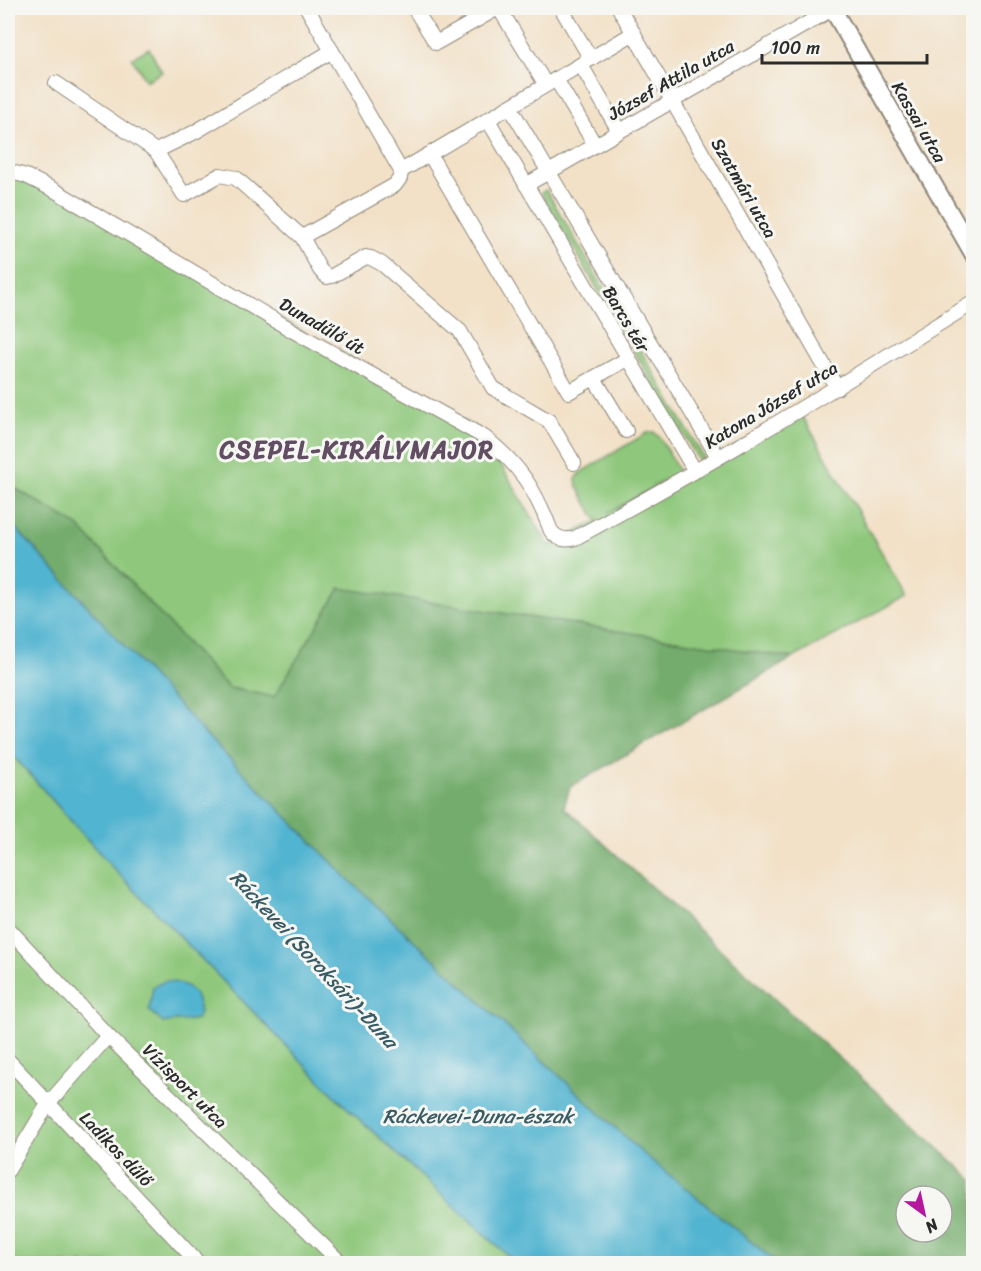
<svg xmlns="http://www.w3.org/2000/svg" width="981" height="1271" viewBox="0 0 981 1271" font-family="Sriracha,sans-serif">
<rect width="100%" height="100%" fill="#f6f6f2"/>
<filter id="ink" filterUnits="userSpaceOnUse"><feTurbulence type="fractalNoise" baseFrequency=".0167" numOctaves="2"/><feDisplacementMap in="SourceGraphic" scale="12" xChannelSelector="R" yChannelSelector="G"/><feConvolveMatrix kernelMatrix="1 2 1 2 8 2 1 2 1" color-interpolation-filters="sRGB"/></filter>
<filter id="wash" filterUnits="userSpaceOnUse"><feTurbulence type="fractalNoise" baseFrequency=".008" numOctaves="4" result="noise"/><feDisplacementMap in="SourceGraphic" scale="24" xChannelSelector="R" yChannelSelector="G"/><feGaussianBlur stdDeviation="1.35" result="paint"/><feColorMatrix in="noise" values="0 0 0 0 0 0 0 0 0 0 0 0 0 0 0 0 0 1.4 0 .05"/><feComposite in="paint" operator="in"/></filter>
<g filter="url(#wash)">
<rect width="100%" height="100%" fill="#f2e1c7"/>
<g fill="#8fc87c" stroke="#5d7a54" stroke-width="1.5">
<path d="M 149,48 L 162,72 L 146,81 L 132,58 Z"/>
<path d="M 8,166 L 480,430 L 549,546 L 597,521 L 577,486 L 576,479 L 581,472 L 647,433 L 654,432 L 660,438 L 679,472 L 607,514 L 800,412 L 907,596 L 793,658 L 340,588 L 275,697 L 229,688 L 78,526 L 8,484 Z"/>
<path d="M 546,190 L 704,458 L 699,461 L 541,193 Z"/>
<path d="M 8,750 L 111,866 L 344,1105 L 516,1263 L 8,1263 Z"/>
</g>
<path fill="#73ac6c" stroke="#4f6c4c" stroke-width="1.5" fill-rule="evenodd" d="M 8,484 L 78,526 L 229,688 L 274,697 L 340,588 L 793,658 L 570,787 L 564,807 L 973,1180 L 973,1263 L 777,1263 L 640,1151 L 351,882 L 205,734 L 8,520 ZM 906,1196 L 942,1196 L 942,1232 L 906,1232 Z"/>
<g fill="#51b4d0" stroke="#3e707e" stroke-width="1.5">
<path d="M 8,520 L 205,734 L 351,882 L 640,1151 L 777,1263 L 516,1263 L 344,1105 L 111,866 L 8,750 Z"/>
<path d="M 165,981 C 188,983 197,989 200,1013 L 196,1019 C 184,1022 174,1020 163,1023 L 149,1010 L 153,987 Z"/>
</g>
</g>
<g filter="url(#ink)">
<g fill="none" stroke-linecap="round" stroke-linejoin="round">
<defs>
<g id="minor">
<path d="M 414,8 L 436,43 L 498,8"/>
<path d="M 499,8 L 546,85"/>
<path d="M 561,8 L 591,59"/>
<path d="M 619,8 L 837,388"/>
<path d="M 581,65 L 619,131"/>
<path d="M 556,79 L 595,145"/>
<path d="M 56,83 L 156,151 L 184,195 L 220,175 L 236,178 L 302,237 L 320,270 L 327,277 L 332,276 L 366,257 L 371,258 L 382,264 L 460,331 L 493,388 L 549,421 L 574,463"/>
<path d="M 510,107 L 718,457"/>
<path d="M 488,120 L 695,471"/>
<path d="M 156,151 L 195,132 L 332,51"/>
<path d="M 430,155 L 569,392 L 629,358"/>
<path d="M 8,171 L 26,176 L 54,190 L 295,332 L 484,437 C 520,465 535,489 551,531 C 557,539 565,541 575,538 C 711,465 843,384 974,302"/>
<path d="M 401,171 L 634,33"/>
<path d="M 526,185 L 834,8"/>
<path d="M 302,237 L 395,185 L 400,178 L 401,171 L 307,8"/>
<path d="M 594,378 L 626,431"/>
<path d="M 8,928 L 108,1036 L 342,1264"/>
<path d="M 8,1060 L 199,1264"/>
<path d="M 8,1170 L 48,1104 L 108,1036"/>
</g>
<path id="tertiary" d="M 832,8 L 974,255"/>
</defs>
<use href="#minor" stroke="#8e8679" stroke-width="16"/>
<use href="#tertiary" stroke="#8e8679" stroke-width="20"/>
<use href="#minor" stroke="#fff" stroke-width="14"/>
<use href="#tertiary" stroke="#fff" stroke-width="16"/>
</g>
</g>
<g text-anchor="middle" stroke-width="6" stroke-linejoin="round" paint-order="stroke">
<g font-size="18" fill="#2b2b2b" stroke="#f6f6f2">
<text transform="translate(671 80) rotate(-30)" y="6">József Attila utca</text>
<text transform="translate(919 122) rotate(60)" y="6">Kassai utca</text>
<text transform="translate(744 188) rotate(60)" y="6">Szatmári utca</text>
<text transform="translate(626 319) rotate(59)" y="6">Barcs tér</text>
<text transform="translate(322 326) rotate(30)" y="6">Dunadűlő út</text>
<text transform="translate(771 405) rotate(-31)" y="6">Katona József utca</text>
<text transform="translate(185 1086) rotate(45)" y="6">Vízisport utca</text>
<text transform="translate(116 1149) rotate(46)" y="6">Ladikos dűlő</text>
</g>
<g font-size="20" font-style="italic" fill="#385b65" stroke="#f6f6f2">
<text transform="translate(314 959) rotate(47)" y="7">Ráckevei (Soroksári)-Duna</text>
<text x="478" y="1123">Ráckevei-Duna-észak</text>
</g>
<g font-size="24" font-weight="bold" letter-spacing="1.5" fill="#624e63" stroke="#f6f6f2">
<text x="357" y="458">CSEPEL-KIRÁLYMAJOR</text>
</g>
</g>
<rect width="981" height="1271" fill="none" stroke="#f6f6f2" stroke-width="30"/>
<g transform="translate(924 1214) rotate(147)"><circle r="28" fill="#f6f6f2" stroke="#a5a5a2" stroke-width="1.5"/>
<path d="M0-4.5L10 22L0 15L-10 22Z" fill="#b5179e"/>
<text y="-9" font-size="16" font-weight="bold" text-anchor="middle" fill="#2b2b2b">N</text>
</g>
<path d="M762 54v9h165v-9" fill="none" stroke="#2b2b2b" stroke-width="3"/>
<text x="771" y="54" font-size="18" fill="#2b2b2b" stroke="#f6f6f2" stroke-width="4.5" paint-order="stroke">100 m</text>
</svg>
